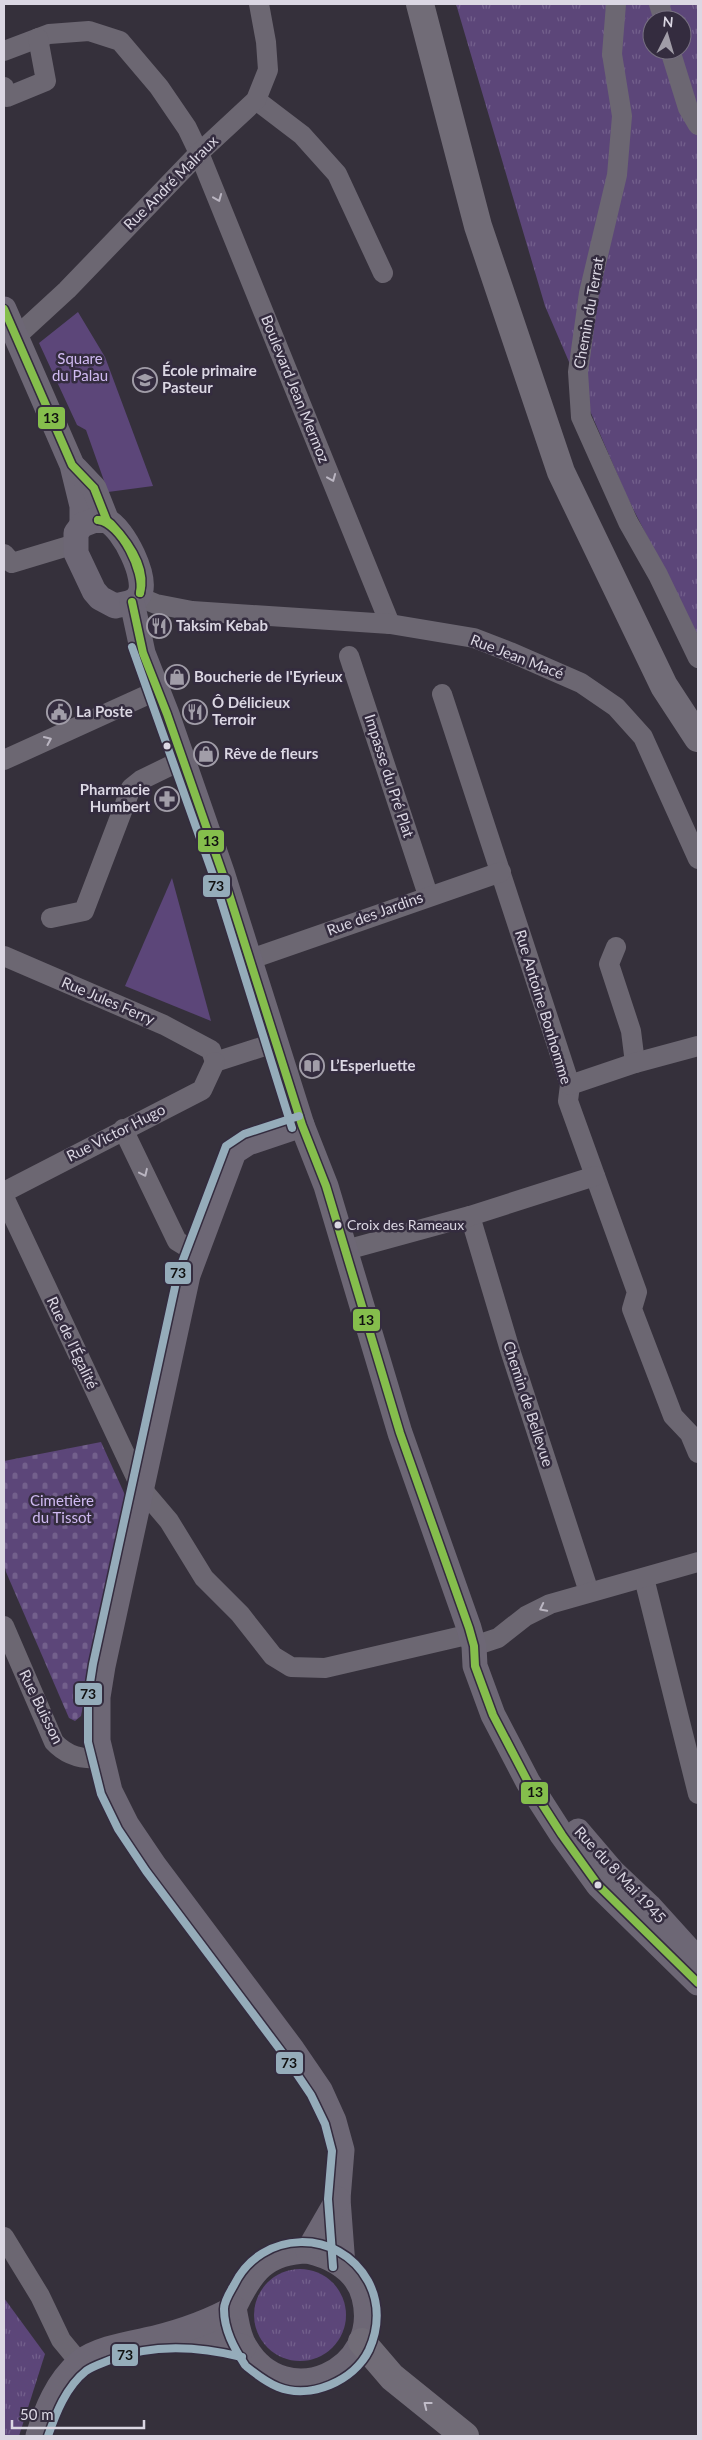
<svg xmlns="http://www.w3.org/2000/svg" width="702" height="2440" viewBox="0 0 702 2440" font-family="Lato,sans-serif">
<defs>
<pattern id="grass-tufts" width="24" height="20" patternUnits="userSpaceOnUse" patternTransform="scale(1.25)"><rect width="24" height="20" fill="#5c4679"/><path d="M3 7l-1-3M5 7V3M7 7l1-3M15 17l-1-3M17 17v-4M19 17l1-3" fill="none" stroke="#73608c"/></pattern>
<pattern id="cemetery-stones" width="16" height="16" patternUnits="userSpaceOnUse" patternTransform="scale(1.25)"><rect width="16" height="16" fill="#5c4679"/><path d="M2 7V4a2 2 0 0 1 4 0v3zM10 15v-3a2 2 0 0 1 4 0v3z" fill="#73608c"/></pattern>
</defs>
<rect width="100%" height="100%" fill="#35303b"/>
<g fill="url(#grass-tufts)" fill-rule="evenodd">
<path d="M 456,4 L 698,4 L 698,636 L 627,497 L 545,306 ZM 652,20 L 682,20 L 682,50 L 652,50 Z"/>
<circle cx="300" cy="2315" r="46"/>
<path d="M 4,2298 L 45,2354 L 19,2436 L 4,2436 Z"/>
</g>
<path fill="url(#cemetery-stones)" d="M 101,1442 L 125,1495 L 81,1716 L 75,1721 L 69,1718 L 6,1572 L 4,1563 L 4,1461 Z"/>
<g fill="#5c4679">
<path d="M 78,312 L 105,357 L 153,486 L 108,492 L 86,430 L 77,425 L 39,343 Z"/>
<path d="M 172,878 L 211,1021 L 125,986 Z"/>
</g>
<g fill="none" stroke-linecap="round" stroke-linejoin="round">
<g stroke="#6c6772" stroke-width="20">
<path d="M 616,4 L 612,54 L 622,116 L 617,175 L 589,293 L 578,372 L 581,417 L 628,522 L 658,575 L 698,658"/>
<path d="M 659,4 L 664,20"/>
<path d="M 670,50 L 688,108 L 698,125"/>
<path d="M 4,51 L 49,34 L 89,31 L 120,41 L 159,87 L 187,128 L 199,153 L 390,624"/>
<path d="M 4,87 L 7,97 L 46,81 L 38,38"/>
<path d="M 256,100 L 302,135 L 337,174 L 383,273"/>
<path d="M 17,336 L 67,290 L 199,153 L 256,100 L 268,70 L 266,42 L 259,4"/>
<path d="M 4,554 L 12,563 L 75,544"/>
<path d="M 139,597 L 156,604 L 192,611 L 390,624 L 474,638 L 510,652 L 581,683 L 616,707 L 643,737 L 698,859"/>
<path d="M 349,656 L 428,895"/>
<path d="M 442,694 L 570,1085 L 568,1101 L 637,1292 L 632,1309 L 673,1416 L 690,1434 L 698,1453"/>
<path d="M 4,760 L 158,690"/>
<path d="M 51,918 L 84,911 L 131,788 L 141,780 L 182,760"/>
<path d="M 616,947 L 609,964 L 631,1031 L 635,1063"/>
<path d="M 4,956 L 164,1025 L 211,1050 L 215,1062 L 277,1042"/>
<path d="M 251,959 L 501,872"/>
<path d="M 570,1085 L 635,1063 L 698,1046"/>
<path d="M 123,1129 L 177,1241 L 195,1252"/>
<path d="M 4,1192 L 202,1090 L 215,1062"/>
<path d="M 4,1197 L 141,1488 L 169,1521 L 204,1578 L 240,1614 L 273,1656 L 291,1667 L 325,1668 L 471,1634"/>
<path d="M 470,1216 L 510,1350 L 589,1592"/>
<path d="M 346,1250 L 470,1216 L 595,1176"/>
<path d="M 644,1578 L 698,1794"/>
<path d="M 4,1626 L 54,1742 C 67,1756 82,1760 101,1758"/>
<path d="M 474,1646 L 498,1638 L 526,1616 L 550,1604 L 698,1562"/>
<path d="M 4,2237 L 40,2296 L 61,2340 L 80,2363"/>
</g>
<g stroke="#6d6775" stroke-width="25">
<path d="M 4,309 L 72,465 L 82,506 L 82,525"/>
<path d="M 76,469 L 94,488 L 107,521"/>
<path d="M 95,520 C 99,521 104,520 107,521 C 123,528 149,579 139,595 C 135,603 123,604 115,606 L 100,598 L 94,591 L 76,553 L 76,533 L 82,525 Z"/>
<path d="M 132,602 L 143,653 L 167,714 L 222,872 L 302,1125 L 326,1186 L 400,1433 L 469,1628 L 474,1646 L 475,1666 L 493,1715 L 528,1782 L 562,1835 L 598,1885 L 698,1983"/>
<path d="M 302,1125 L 248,1143 L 234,1152 L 188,1275 L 103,1666 L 98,1697 L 98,1741 L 110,1791 L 127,1825 L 154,1865 L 292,2049 L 320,2090 L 334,2121 L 342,2150 L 338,2199 L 343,2266"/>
<path d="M 578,1831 L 613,1872 L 649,1906 L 698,1960"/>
<path d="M 308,2251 C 333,2257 357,2270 364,2297 C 383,2372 285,2414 246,2348 C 238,2337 237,2322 234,2308 C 251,2272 265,2252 308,2251 Z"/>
<path d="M 308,2251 L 338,2199"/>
<path d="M 179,2338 L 217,2339 L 244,2347"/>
<path d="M 38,2436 C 46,2410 57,2382 79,2363 C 97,2348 133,2343 155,2338 C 183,2331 209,2322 234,2308"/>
</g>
<g stroke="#716c77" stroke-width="28">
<path d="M 420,4 L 478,226 L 561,472 L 664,686 L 698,738"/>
<path d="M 362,2342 L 392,2377 L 465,2436"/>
</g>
<defs>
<g id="bus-1">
<path d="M 4,309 L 72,465 L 94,488 L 107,521"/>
<path d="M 98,520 C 121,523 145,572 140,593"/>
<path d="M 98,520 L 107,521 L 111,524 C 127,541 147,568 140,593"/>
<path d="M 132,602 L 143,653 L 167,714 L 222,872 L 302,1125 L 326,1186 L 400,1433 L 469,1628 L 474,1646 L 475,1666 L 493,1715 L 528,1782 L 562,1835 L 598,1885 L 698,1983"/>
</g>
<g id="bus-2">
<path d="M 132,647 L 213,875 L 292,1128"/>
<path d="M 299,1116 L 244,1134 L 226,1146 L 178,1273 L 93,1664 L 88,1696 L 88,1742 L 101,1794 L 118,1829 L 146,1871 L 284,2055 L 311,2095 L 325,2124 L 332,2151 L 328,2199 L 333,2267"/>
<path d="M 245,2365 C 234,2348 224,2330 224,2309 C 224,2301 230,2292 234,2285 C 261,2229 339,2228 368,2281 C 380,2303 379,2328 369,2350 C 354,2381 310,2400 278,2387 C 266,2382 257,2375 247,2367"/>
<path d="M 48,2436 C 56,2413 66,2387 86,2371 C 93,2366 103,2363 110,2360 C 153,2343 198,2346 242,2357"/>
</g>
</defs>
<use href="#bus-1" stroke="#342c3f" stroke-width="11"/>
<use href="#bus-2" stroke="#342c3f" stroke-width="11"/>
<use href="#bus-1" stroke="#85be4c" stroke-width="8"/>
<use href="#bus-2" stroke="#95acba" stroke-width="8"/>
</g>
<defs><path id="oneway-chevron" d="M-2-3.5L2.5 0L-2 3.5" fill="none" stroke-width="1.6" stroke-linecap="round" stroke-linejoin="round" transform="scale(1.25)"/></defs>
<g stroke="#bab5c1">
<use href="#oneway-chevron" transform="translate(218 198) rotate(68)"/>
<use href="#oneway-chevron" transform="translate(332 478) rotate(68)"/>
<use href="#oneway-chevron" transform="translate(48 740) rotate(-24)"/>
<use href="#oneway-chevron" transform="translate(144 1173) rotate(65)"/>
<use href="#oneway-chevron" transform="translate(543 1608) rotate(153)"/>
</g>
<use stroke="#c0bcc8" href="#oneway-chevron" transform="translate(427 2405) rotate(-142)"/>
<defs>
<symbol id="school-ring" viewBox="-11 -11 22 22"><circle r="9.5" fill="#342c3f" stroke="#a19da8" stroke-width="1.5"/><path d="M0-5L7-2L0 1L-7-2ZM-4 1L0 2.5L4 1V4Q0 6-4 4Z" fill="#a19da8"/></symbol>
<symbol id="restaurant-ring" viewBox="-11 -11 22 22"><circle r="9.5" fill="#342c3f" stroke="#a19da8" stroke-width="1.5"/><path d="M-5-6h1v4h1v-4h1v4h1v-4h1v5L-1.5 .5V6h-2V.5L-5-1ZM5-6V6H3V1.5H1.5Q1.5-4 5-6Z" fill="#a19da8"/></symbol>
<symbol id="shop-ring" viewBox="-11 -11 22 22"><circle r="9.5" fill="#342c3f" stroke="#a19da8" stroke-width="1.5"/><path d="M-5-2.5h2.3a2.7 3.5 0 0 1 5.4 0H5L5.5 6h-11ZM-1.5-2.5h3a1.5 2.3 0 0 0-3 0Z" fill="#a19da8"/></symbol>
<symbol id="civic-ring" viewBox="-11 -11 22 22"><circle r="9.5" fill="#342c3f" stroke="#a19da8" stroke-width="1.5"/><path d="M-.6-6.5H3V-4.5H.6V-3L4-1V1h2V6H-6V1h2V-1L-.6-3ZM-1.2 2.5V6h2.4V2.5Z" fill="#a19da8"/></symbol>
<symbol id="pharmacy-ring" viewBox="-11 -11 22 22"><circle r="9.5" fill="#342c3f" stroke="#a19da8" stroke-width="1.5"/><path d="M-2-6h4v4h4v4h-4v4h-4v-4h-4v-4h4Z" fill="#a19da8"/></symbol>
<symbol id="library-ring" viewBox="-11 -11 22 22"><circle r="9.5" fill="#342c3f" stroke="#a19da8" stroke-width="1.5"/><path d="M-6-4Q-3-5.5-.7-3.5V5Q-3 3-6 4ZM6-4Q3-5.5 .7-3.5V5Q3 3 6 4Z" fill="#a19da8"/></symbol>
</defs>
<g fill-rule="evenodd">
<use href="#school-ring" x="131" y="366" width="28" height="28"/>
<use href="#restaurant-ring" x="145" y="612" width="28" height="28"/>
<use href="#shop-ring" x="163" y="663" width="28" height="28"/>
<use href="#civic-ring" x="45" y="698" width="28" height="28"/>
<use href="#restaurant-ring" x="181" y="698" width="28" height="28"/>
<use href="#shop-ring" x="192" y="740" width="28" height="28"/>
<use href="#pharmacy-ring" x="153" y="785" width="28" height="28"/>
<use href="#library-ring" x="298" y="1052" width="28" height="28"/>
</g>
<g fill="#dbd7e3" stroke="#342c3f" stroke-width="2">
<circle cx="167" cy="746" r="4.5"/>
<circle cx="338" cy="1225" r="4.5"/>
<circle cx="598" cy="1885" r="4.5"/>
</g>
<g text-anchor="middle" stroke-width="5" stroke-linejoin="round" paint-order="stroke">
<g font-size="14" fill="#dbd7e3" stroke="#342c3f" text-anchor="start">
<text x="347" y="1230">Croix des Rameaux</text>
</g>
<g font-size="15" fill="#dbd7e3" stroke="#342c3f">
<text transform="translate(171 183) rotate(-45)" y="5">Rue André Malraux</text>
<text transform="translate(589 313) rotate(-80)" y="5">Chemin du Terrat</text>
<text transform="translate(295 389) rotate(68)" y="5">Boulevard Jean Mermoz</text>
<text transform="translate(517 657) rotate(21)" y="5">Rue Jean Macé</text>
<text transform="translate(389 776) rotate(72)" y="5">Impasse du Pré Plat</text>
<text transform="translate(375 914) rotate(-20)" y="5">Rue des Jardins</text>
<text transform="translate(108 1001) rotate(23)" y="5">Rue Jules Ferry</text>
<text transform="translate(543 1007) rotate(73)" y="5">Rue Antoine Bonhomme</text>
<text transform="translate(116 1133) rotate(-27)" y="5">Rue Victor Hugo</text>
<text transform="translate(72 1343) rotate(65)" y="5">Rue de l'Égalité</text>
<text transform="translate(528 1404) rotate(72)" y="5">Chemin de Bellevue</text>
<text transform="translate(41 1707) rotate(64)" y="5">Rue Buisson</text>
<text transform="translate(620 1875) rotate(47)" y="5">Rue du 8 Mai 1945</text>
</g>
<g font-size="15" fill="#d0baf2" stroke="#342c3f">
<text x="80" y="364">Square<tspan x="80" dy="17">du Palau</tspan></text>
<text x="62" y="1506">Cimetière<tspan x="62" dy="17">du Tissot</tspan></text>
</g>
<g font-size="15" font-weight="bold" fill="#dbd7e3" stroke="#342c3f" text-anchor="start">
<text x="162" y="376">École primaire<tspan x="162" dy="17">Pasteur</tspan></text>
<text x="176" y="631">Taksim Kebab</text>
<text x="194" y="682">Boucherie de l'Eyrieux</text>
<text x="212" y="708">Ô Délicieux<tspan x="212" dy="17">Terroir</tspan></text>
<text x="76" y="717">La Poste</text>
<text x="224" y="759">Rêve de fleurs</text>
<text x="150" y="795" text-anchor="end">Pharmacie<tspan x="150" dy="17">Humbert</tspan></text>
<text x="330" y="1071">L’Esperluette</text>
</g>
</g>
<g stroke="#342c3f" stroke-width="2">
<rect x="37" y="406" width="29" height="24" rx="5" fill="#85be4c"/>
<rect x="197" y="829" width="28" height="24" rx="5" fill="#85be4c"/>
<rect x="202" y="874" width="29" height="24" rx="5" fill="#95acba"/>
<rect x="164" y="1261" width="28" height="24" rx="5" fill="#95acba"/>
<rect x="352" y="1308" width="29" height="24" rx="5" fill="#85be4c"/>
<rect x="74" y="1682" width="29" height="24" rx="5" fill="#95acba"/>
<rect x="520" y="1781" width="29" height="24" rx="5" fill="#85be4c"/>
<rect x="275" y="2051" width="29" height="24" rx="5" fill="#95acba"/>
<rect x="111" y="2343" width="28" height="24" rx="5" fill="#95acba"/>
</g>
<g font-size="14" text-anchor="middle" font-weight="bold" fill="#111">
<text x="51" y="423">13</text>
<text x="211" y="846">13</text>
<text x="216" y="891">73</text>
<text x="178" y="1278">73</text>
<text x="366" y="1325">13</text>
<text x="88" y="1699">73</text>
<text x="535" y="1797">13</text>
<text x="289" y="2068">73</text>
<text x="125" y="2360">73</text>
</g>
<rect width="702" height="2440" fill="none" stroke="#dbd7e3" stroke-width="10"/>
<g transform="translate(667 35) rotate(5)"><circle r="24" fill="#342c3f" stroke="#777081"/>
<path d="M0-4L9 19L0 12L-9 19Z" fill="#a19da8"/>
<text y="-8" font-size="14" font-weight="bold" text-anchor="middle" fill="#dbd7e3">N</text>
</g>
<path d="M12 2420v8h132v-8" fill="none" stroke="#dbd7e3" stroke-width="2.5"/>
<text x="20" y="2420" font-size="15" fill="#dbd7e3" stroke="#342c3f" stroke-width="4" paint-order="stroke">50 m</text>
</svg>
